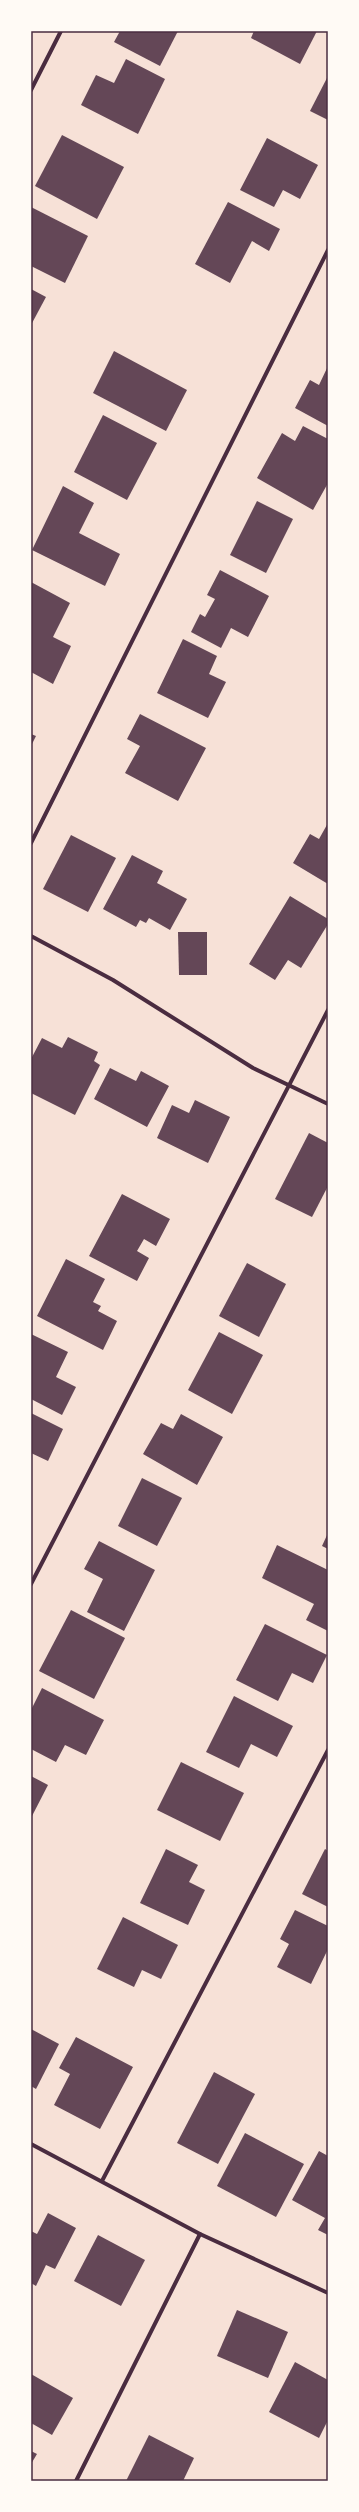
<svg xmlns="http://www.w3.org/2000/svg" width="359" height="2512" viewBox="0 0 359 2512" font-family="'Roboto Condensed',sans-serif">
<rect width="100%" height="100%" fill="#f7e1d7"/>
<g fill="#644757">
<path d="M 120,31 L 178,31 L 160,66 L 114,42 Z"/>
<path d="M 254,31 L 317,31 L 300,64 L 251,38 Z"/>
<path d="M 126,59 L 165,79 L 138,134 L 81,105 L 96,75 L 114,83 Z"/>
<path d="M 328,76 L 328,120 L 310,111 Z"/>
<path d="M 62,135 L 124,167 L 97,219 L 35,186 Z"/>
<path d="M 267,138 L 318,165 L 300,199 L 283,190 L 274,207 L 240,190 Z"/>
<path d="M 228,202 L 280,229 L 269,251 L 252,241 L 230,283 L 195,264 Z"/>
<path d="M 31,207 L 88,236 L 65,283 L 31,266 Z"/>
<path d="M 31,289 L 46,297 L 31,325 Z"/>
<path d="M 114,351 L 187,390 L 166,431 L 93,393 Z"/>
<path d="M 328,366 L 328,426 L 295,408 L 310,380 L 319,385 Z"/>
<path d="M 103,415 L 157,443 L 127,500 L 74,472 Z"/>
<path d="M 303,426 L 328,439 L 328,483 L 313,510 L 257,478 L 282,433 L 295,441 Z"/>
<path d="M 63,486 L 94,503 L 79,533 L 120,554 L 105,586 L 32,550 Z"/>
<path d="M 257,501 L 293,519 L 266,573 L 230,555 Z"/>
<path d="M 220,570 L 269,596 L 248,637 L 231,628 L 221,648 L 191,632 L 200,614 L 205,617 L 215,599 L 207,595 Z"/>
<path d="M 31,582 L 70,603 L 53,637 L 71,646 L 53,684 L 31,672 Z"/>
<path d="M 183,639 L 217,656 L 209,674 L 226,682 L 208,718 L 157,693 Z"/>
<path d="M 140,714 L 206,748 L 178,801 L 125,773 L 140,746 L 127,739 Z"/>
<path d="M 31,734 L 36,736 L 31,746 Z"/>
<path d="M 328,823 L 328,884 L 293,863 L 310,834 L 319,839 Z"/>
<path d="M 71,835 L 116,858 L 88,912 L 43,889 Z"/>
<path d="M 132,855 L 163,871 L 157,883 L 187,899 L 170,930 L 149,918 L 146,923 L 140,920 L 136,927 L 103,909 Z"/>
<path d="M 290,896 L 328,919 L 328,924 L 301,968 L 288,960 L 275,980 L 249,964 Z"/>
<path d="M 178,932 L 207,932 L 207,975 L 179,975 Z"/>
<path d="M 68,1037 L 98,1052 L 94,1061 L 100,1065 L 75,1115 L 31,1093 L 31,1059 L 42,1038 L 62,1048 Z"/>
<path d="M 110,1068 L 136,1081 L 141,1071 L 169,1086 L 147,1127 L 94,1099 Z"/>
<path d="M 195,1100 L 230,1117 L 208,1163 L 157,1138 L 172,1105 L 189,1113 Z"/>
<path d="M 309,1133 L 328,1143 L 328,1186 L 312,1217 L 275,1199 Z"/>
<path d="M 122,1194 L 170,1219 L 156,1246 L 144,1239 L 137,1251 L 149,1258 L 137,1281 L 89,1256 Z"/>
<path d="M 66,1259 L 105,1279 L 93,1302 L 101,1306 L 98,1311 L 117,1321 L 103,1350 L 37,1316 Z"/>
<path d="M 247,1263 L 286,1284 L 259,1337 L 219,1316 Z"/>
<path d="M 219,1332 L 263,1355 L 232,1414 L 188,1390 Z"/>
<path d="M 31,1334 L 68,1352 L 56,1377 L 76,1387 L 62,1415 L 31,1399 Z"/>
<path d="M 31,1413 L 63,1429 L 48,1461 L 31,1453 Z"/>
<path d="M 181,1414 L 223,1437 L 197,1485 L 143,1454 L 161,1423 L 173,1429 Z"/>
<path d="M 142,1478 L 182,1498 L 157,1546 L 118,1526 Z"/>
<path d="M 328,1533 L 328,1549 L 322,1546 Z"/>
<path d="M 99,1541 L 155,1570 L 124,1631 L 87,1612 L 103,1579 L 84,1569 Z"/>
<path d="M 277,1545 L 328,1570 L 328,1631 L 306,1620 L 314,1604 L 262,1578 Z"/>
<path d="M 71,1610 L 125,1638 L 94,1699 L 39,1671 Z"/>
<path d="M 265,1624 L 327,1655 L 313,1683 L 292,1673 L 278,1701 L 236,1680 Z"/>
<path d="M 42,1688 L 104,1720 L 86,1755 L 65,1745 L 56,1762 L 31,1749 L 31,1710 Z"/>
<path d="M 234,1696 L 293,1726 L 277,1757 L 251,1744 L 239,1768 L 206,1752 Z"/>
<path d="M 181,1762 L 244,1793 L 220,1841 L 157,1810 Z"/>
<path d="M 31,1776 L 48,1785 L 31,1818 Z"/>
<path d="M 166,1849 L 198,1865 L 189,1882 L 205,1890 L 188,1925 L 140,1903 Z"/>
<path d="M 325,1849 L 328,1851 L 328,1907 L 302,1894 Z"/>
<path d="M 295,1910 L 328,1926 L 328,1949 L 311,1984 L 277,1967 L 289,1944 L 280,1939 Z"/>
<path d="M 123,1917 L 178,1945 L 161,1979 L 142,1970 L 134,1987 L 97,1969 Z"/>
<path d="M 31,2029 L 59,2044 L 36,2089 L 31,2086 Z"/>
<path d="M 76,2037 L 133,2067 L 100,2129 L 54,2105 L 70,2074 L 59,2068 Z"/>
<path d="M 214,2072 L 255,2094 L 218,2164 L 177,2143 Z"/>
<path d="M 245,2133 L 304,2164 L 276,2217 L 217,2186 Z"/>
<path d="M 319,2151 L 328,2156 L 328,2235 L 318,2230 L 325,2218 L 292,2200 Z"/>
<path d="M 48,2213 L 76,2228 L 55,2269 L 46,2265 L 36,2286 L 31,2283 L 31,2231 L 37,2234 Z"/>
<path d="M 98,2235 L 145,2260 L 121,2306 L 74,2281 Z"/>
<path d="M 237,2310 L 288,2332 L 268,2378 L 217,2356 Z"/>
<path d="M 295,2362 L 328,2380 L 328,2420 L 319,2438 L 269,2412 Z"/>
<path d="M 31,2374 L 73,2398 L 52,2435 L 31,2423 Z"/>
<path d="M 149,2435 L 194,2458 L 183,2481 L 126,2481 Z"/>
<path d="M 31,2451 L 37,2454 L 31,2464 Z"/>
</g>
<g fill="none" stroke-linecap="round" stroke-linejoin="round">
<g stroke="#4a2c40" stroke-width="4">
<path d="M 31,90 L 61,31"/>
<path d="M 31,843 L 328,250"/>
<path d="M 31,936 L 113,980 L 253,1068 L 328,1104"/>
<path d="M 31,1584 L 328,1010"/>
<path d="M 31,2144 L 200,2234 L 328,2293"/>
<path d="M 102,2181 L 328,1750"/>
<path d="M 76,2481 L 200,2234"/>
</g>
</g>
<rect width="359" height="2512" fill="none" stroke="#fffaf5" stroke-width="64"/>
<rect x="32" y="32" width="295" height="2448" fill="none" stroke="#4a2c40" stroke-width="1.5"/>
</svg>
